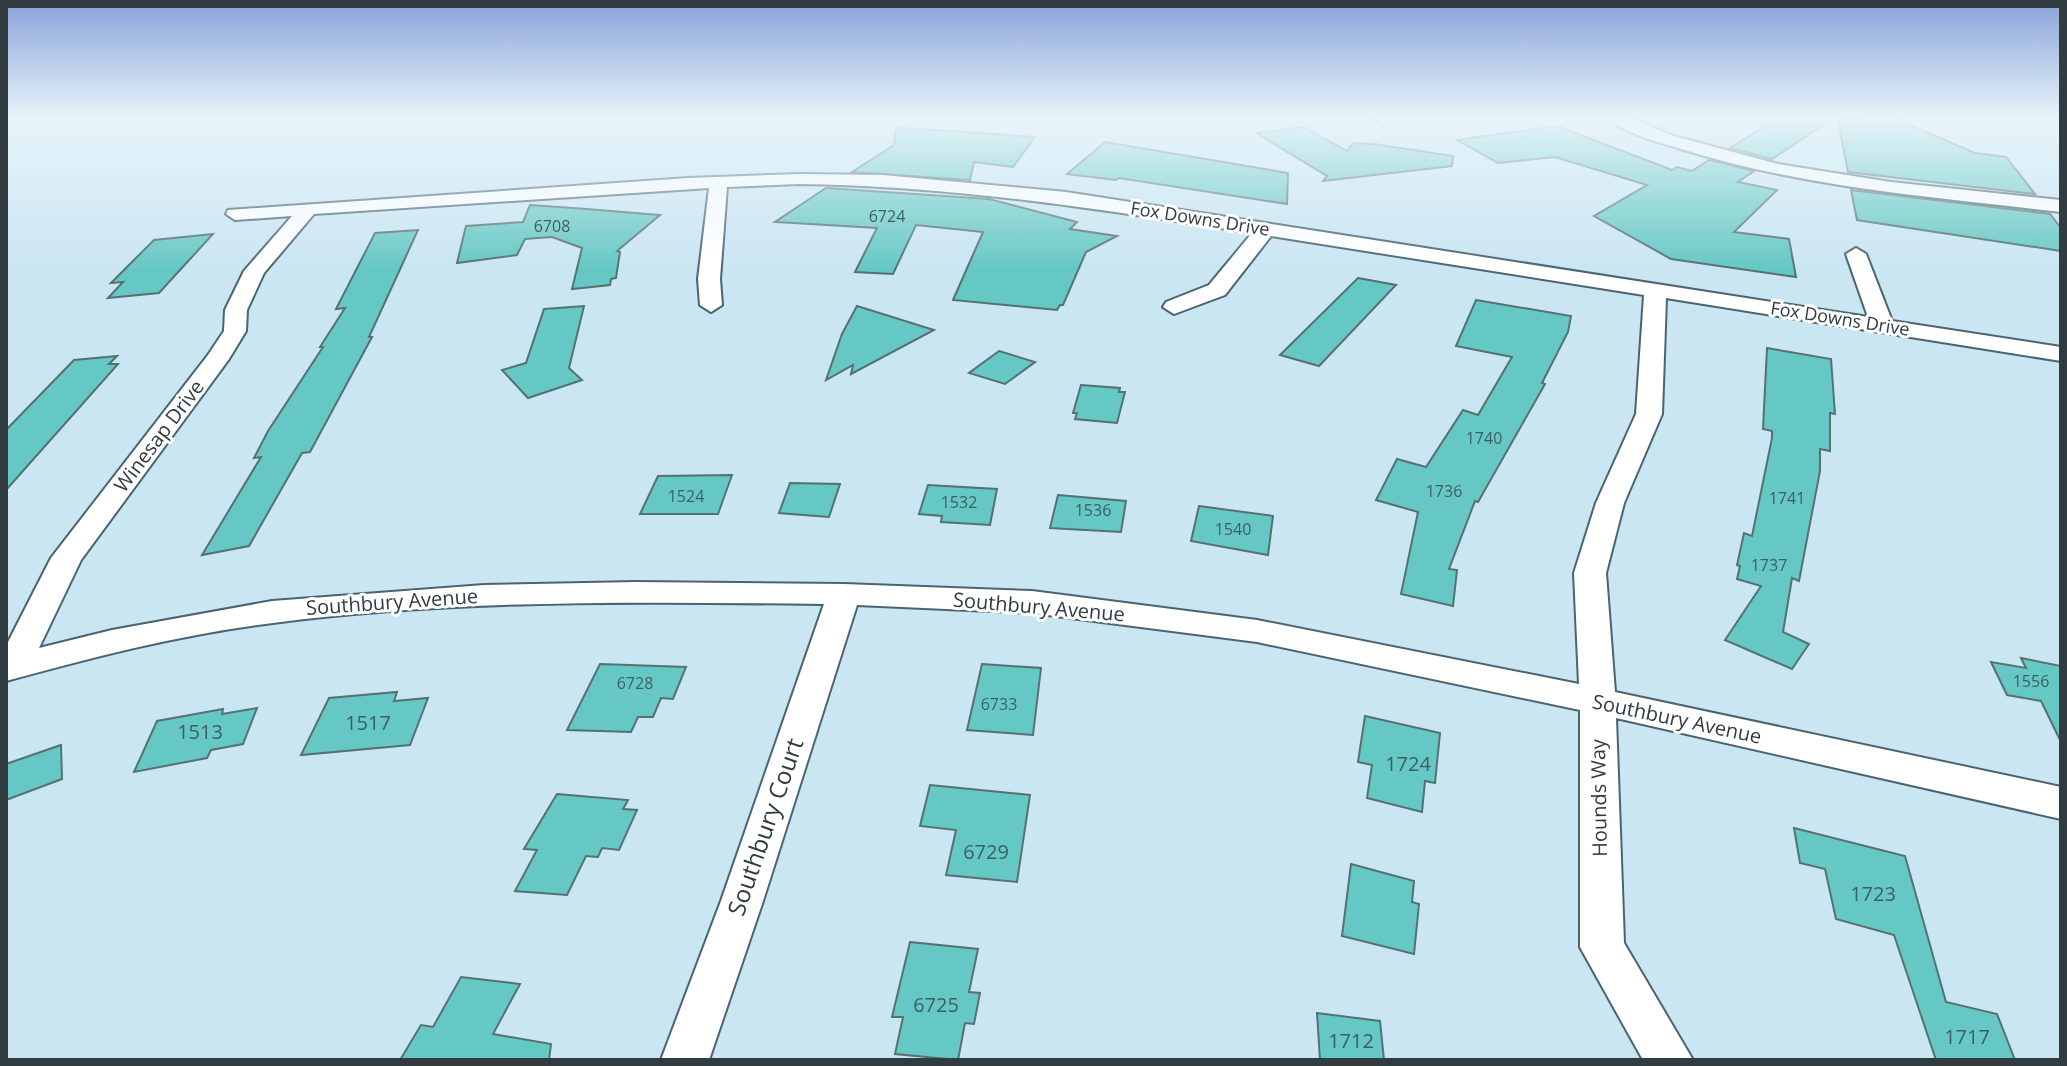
<svg xmlns="http://www.w3.org/2000/svg" width="2067" height="1066" viewBox="0 0 2067 1066" font-family="'Open Sans',sans-serif">
<rect width="100%" height="100%" fill="#cae6f3"/>
<g fill="#66c8c4" stroke="#547270" stroke-width="2">
<path d="M 1779,118 L 1834,118 L 1772,159 L 1730,148 Z"/>
<path d="M 1896,119 L 1975,153 L 2006,157 L 2035,194 L 1848,172 L 1838,121 Z"/>
<path d="M 1557,126 L 1672,170 L 1677,167 L 1692,171 L 1709,160 L 1754,171 L 1738,182 L 1777,190 L 1734,232 L 1789,239 L 1796,277 L 1671,259 L 1594,216 L 1647,185 L 1555,157 L 1498,163 L 1457,140 Z"/>
<path d="M 1304,127 L 1347,151 L 1353,143 L 1374,144 L 1453,156 L 1452,166 L 1323,181 L 1327,176 L 1256,133 Z"/>
<path d="M 896,128 L 935,130 L 1035,137 L 1013,167 L 974,162 L 970,180 L 852,172 L 894,145 Z"/>
<path d="M 1105,142 L 1288,173 L 1287,204 L 1119,178 L 1116,180 L 1067,174 Z"/>
<path d="M 826,188 L 989,199 L 1077,222 L 1070,229 L 1117,236 L 1086,252 L 1063,305 L 1060,305 L 1057,310 L 953,300 L 983,232 L 916,225 L 893,274 L 855,272 L 877,228 L 775,222 Z"/>
<path d="M 1851,190 L 2050,214 L 2061,228 L 2061,251 L 1857,220 Z"/>
<path d="M 530,205 L 587,209 L 660,215 L 617,251 L 620,252 L 616,278 L 611,279 L 610,285 L 572,289 L 582,248 L 552,237 L 525,239 L 517,255 L 457,263 L 466,226 L 523,222 Z"/>
<path d="M 418,230 L 369,337 L 372,337 L 310,452 L 302,453 L 249,546 L 202,555 L 261,457 L 254,458 L 268,431 L 323,347 L 320,347 L 345,308 L 336,309 L 375,233 Z"/>
<path d="M 213,234 L 159,293 L 108,298 L 123,282 L 111,283 L 154,240 Z"/>
<path d="M 1358,278 L 1396,285 L 1319,366 L 1280,355 Z"/>
<path d="M 1476,300 L 1571,316 L 1568,332 L 1542,383 L 1545,384 L 1478,502 L 1475,501 L 1449,569 L 1457,570 L 1453,606 L 1401,594 L 1418,512 L 1376,500 L 1397,459 L 1426,467 L 1463,410 L 1478,415 L 1512,357 L 1456,346 Z"/>
<path d="M 584,306 L 569,368 L 582,380 L 528,398 L 502,370 L 526,363 L 544,309 Z"/>
<path d="M 857,306 L 934,330 L 851,374 L 853,365 L 826,380 L 842,334 Z"/>
<path d="M 1767,348 L 1831,359 L 1835,414 L 1830,413 L 1830,451 L 1820,449 L 1820,471 L 1799,581 L 1792,578 L 1783,632 L 1809,644 L 1792,669 L 1725,640 L 1761,586 L 1737,579 L 1740,566 L 1737,565 L 1744,533 L 1752,536 L 1772,438 L 1772,431 L 1763,429 Z"/>
<path d="M 999,351 L 1035,362 L 1005,384 L 969,373 Z"/>
<path d="M 117,356 L 109,364 L 118,364 L 6,490 L 6,430 L 74,360 Z"/>
<path d="M 1081,385 L 1120,388 L 1119,392 L 1125,392 L 1117,423 L 1075,419 L 1077,413 L 1073,413 Z"/>
<path d="M 732,475 L 718,514 L 640,514 L 658,476 Z"/>
<path d="M 790,483 L 840,484 L 829,517 L 779,513 Z"/>
<path d="M 928,485 L 997,489 L 990,525 L 941,522 L 942,516 L 919,514 Z"/>
<path d="M 1058,495 L 1126,501 L 1121,532 L 1050,528 Z"/>
<path d="M 1199,506 L 1273,516 L 1268,555 L 1191,541 Z"/>
<path d="M 2021,658 L 2061,666 L 2061,742 L 2041,701 L 2007,695 L 1991,662 L 2026,668 Z"/>
<path d="M 600,664 L 686,667 L 673,699 L 661,698 L 653,717 L 638,717 L 631,732 L 567,730 Z"/>
<path d="M 982,664 L 1041,668 L 1033,735 L 967,730 Z"/>
<path d="M 397,692 L 394,701 L 428,698 L 410,745 L 301,755 L 329,698 Z"/>
<path d="M 257,708 L 243,744 L 211,750 L 207,758 L 134,772 L 157,721 L 223,709 L 222,714 Z"/>
<path d="M 1365,716 L 1440,733 L 1435,783 L 1425,781 L 1422,812 L 1367,798 L 1372,765 L 1358,762 Z"/>
<path d="M 61,745 L 62,779 L 6,800 L 6,764 Z"/>
<path d="M 930,785 L 1030,795 L 1017,882 L 946,875 L 956,830 L 920,826 Z"/>
<path d="M 557,794 L 628,800 L 623,809 L 637,810 L 619,850 L 602,848 L 598,857 L 586,856 L 567,895 L 515,891 L 537,850 L 524,849 Z"/>
<path d="M 1794,828 L 1905,856 L 1946,1002 L 1997,1014 L 2015,1060 L 1936,1060 L 1894,935 L 1836,919 L 1825,869 L 1800,863 Z"/>
<path d="M 1351,864 L 1414,881 L 1412,902 L 1419,904 L 1414,954 L 1342,936 Z"/>
<path d="M 910,942 L 978,949 L 969,992 L 980,993 L 974,1024 L 965,1023 L 958,1060 L 895,1054 L 903,1017 L 892,1017 Z"/>
<path d="M 461,977 L 520,984 L 493,1034 L 551,1044 L 549,1060 L 400,1060 L 421,1025 L 433,1027 Z"/>
<path d="M 1317,1013 L 1380,1021 L 1384,1060 L 1320,1060 Z"/>
</g>
<g fill="none" stroke-linecap="round" stroke-linejoin="round">
<defs>
<g id="street">
<path d="M 1375,118 L 1391,118 L 1391,119 L 1383,124 Z"/>
<path d="M 1608,118 L 1630,118 L 1674,136 L 1778,164 L 1891,182 L 2061,200 L 2061,212 C 1933,197 1805,188 1681,149 C 1659,142 1625,134 1608,118 Z"/>
<path d="M 799,174 L 883,175 L 1066,192 L 1868,317 L 1846,254 L 1856,248 L 1866,254 L 1892,321 L 2061,347 L 2061,361 L 1666,298 L 1662,414 L 1624,503 L 1606,573 L 1615,692 L 2061,787 L 2061,819 L 1616,718 L 1624,943 L 1693,1060 L 1643,1060 L 1580,947 L 1580,710 L 1257,642 L 1032,613 L 857,605 L 763,901 L 709,1060 L 661,1060 L 721,901 L 824,604 C 641,602 455,599 273,623 C 182,634 94,657 6,681 L 6,646 L 51,558 L 208,355 L 224,331 L 225,310 L 244,271 L 292,216 L 235,220 L 226,214 L 228,210 L 688,178 ZM 799,184 C 952,186 1102,209 1252,233 L 1209,285 L 1166,302 L 1163,307 L 1174,314 L 1225,295 L 1271,236 L 1644,295 L 1636,414 L 1596,503 L 1574,573 L 1579,684 L 1257,620 L 1032,591 L 844,584 L 636,582 L 484,585 L 272,601 L 112,630 L 39,648 L 81,560 L 229,359 L 246,331 L 247,310 L 264,273 L 314,214 L 709,188 L 698,279 L 700,305 L 711,312 L 722,305 L 720,279 L 727,187 Z"/>
</g>
</defs>
<use href="#street" stroke="#4b646f" stroke-width="4"/>
<use href="#street" fill="#fff" fill-rule="evenodd"/>
</g>
<linearGradient id="sky" x2="0" y2="1"><stop stop-color="#88a2da"/><stop offset="0.44" stop-color="#e7f4fa"/><stop offset="1" stop-color="#e7f4fa" stop-opacity="0"/></linearGradient>
<rect width="2067" height="268" fill="url(#sky)"/>
<g text-anchor="middle" stroke-width="6" stroke-linejoin="round" paint-order="stroke">
<g font-size="16" fill="#3e5f62">
<text x="887" y="222">6724</text>
<text x="552" y="232">6708</text>
<text x="1484" y="444">1740</text>
<text x="1444" y="497">1736</text>
<text x="686" y="502">1524</text>
<text x="1787" y="504">1741</text>
<text x="959" y="508">1532</text>
<text x="1093" y="516">1536</text>
<text x="1233" y="535">1540</text>
<text x="1769" y="571">1737</text>
<text x="2031" y="687">1556</text>
<text x="635" y="689">6728</text>
<text x="999" y="710">6733</text>
</g>
<g font-size="18" fill="#313c41" stroke="#fff">
<text transform="translate(1200 219) rotate(9)" y="6">Fox Downs Drive</text>
<text transform="translate(1840 319) rotate(9)" y="6">Fox Downs Drive</text>
</g>
<g font-size="20" fill="#313c41" stroke="#fff">
<text transform="translate(159 436) rotate(-53)" y="7">Winesap Drive</text>
<text transform="translate(392 602) rotate(-4)" y="7">Southbury Avenue</text>
<text transform="translate(1039 607) rotate(5)" y="7">Southbury Avenue</text>
<text transform="translate(1677 719) rotate(12)" y="7">Southbury Avenue</text>
<text transform="translate(1599 798) rotate(-91)" y="7">Hounds Way</text>
</g>
<g font-size="20" fill="#3e5f62">
<text x="368" y="730">1517</text>
<text x="200" y="739">1513</text>
<text x="1408" y="771">1724</text>
<text x="986" y="859">6729</text>
<text x="1873" y="901">1723</text>
<text x="936" y="1012">6725</text>
<text x="1967" y="1044">1717</text>
<text x="1351" y="1048">1712</text>
</g>
<g font-size="24" fill="#313c41" stroke="#fff">
<text transform="translate(766 827) rotate(-71)" y="8">Southbury Court</text>
</g>
</g>
<rect width="2067" height="1066" fill="none" stroke="#313c41" stroke-width="16"/>
</svg>
